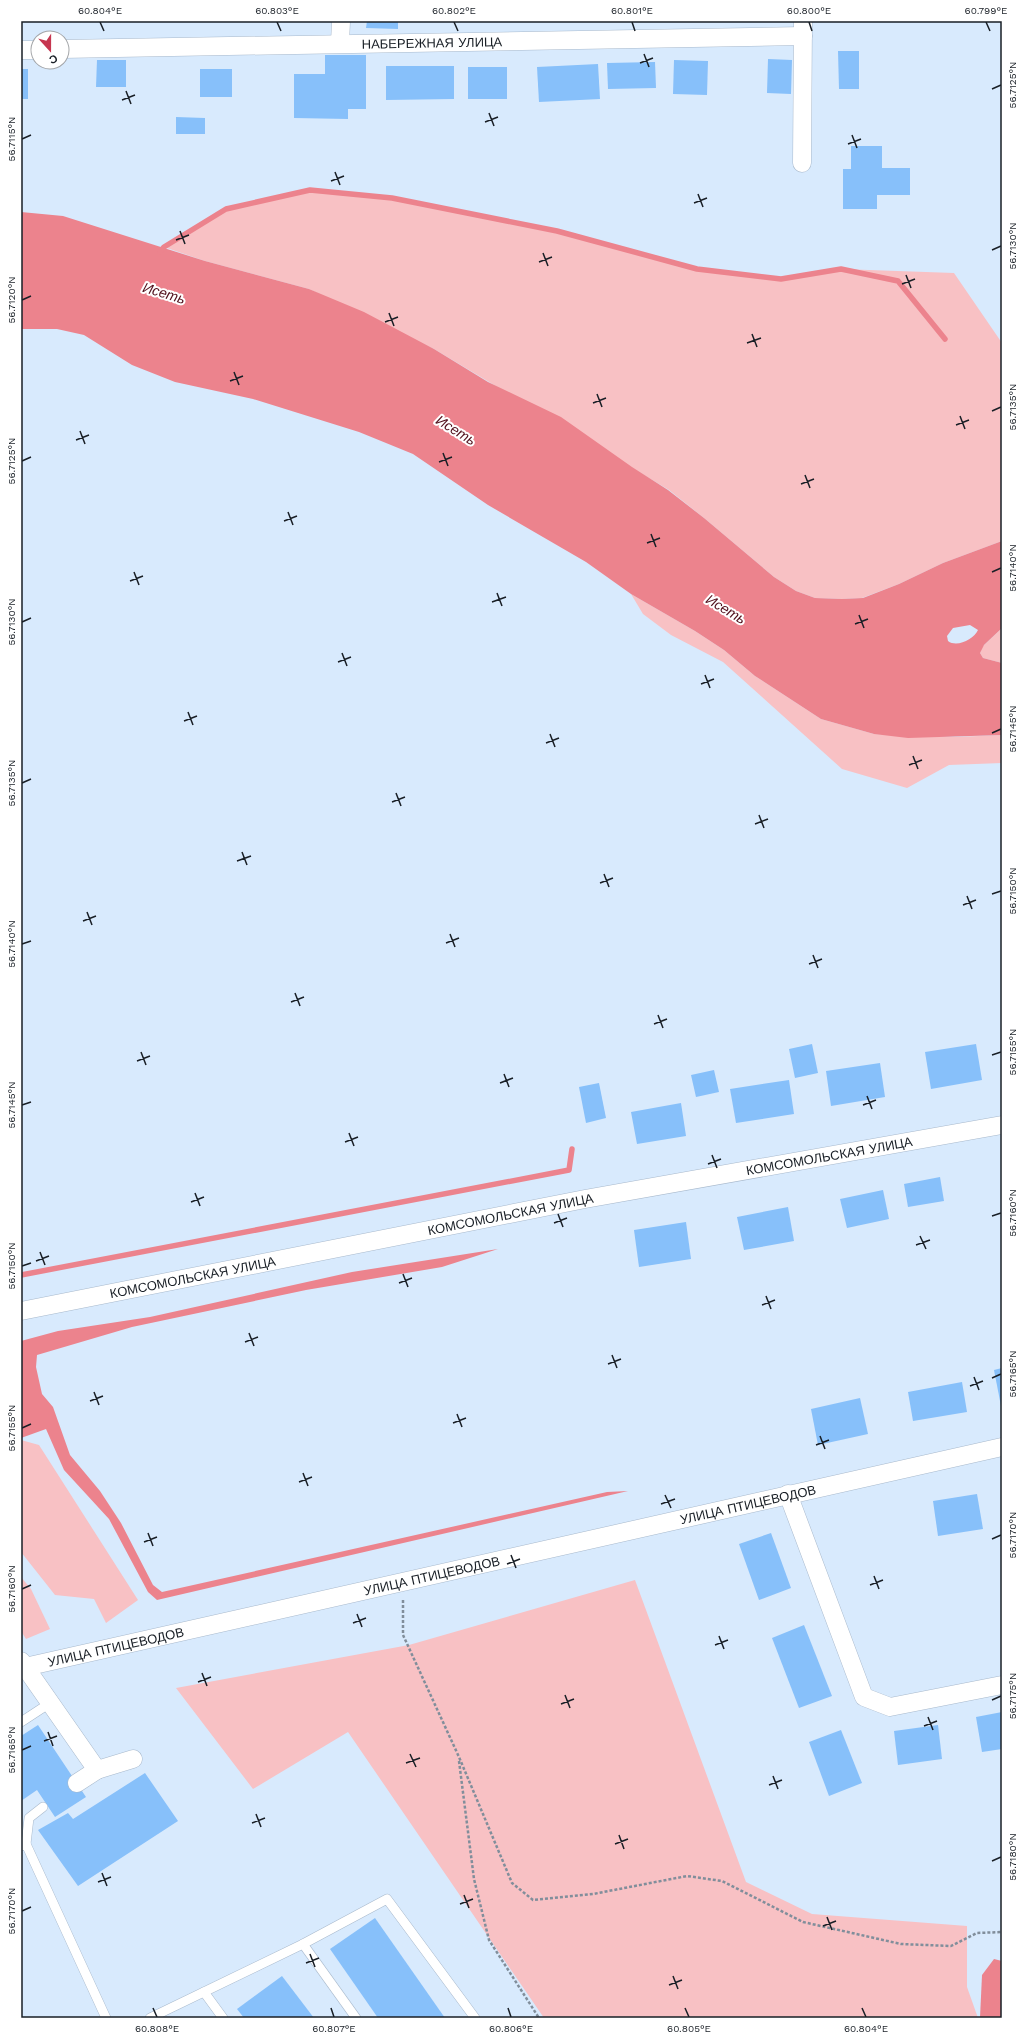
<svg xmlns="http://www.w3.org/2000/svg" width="1023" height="2039" viewBox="0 0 1023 2039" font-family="'Work Sans',sans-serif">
<rect width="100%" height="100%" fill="#d8eafd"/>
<g fill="#f8c1c4">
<path d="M 310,190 L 392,198 L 557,231 L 697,269 L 781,279 L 841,269 L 954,273 L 1002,343 L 1002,541 L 943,563 L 899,584 L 862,598 L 842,599 L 815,598 L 796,591 L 774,577 L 704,518 L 669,490 L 434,349 L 309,289 L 205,261 L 164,247 L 226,209 Z"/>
<path d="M 631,594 L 695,631 L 724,650 L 755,676 L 821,719 L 874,734 L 955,737 L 1002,735 L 1002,763 L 949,765 L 907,788 L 842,769 L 723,662 L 671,635 L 643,614 Z"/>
<path d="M 1002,628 L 1002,663 L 983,658 L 980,653 L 981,648 Z"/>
<path d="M 21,1440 L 39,1445 L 138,1600 L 106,1623 L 94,1599 L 55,1595 L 21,1552 Z"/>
<path d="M 21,1577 L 31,1589 L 50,1629 L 26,1639 L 21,1631 Z"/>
<path d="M 635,1580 L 746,1882 L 812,1914 L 967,1926 L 967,1987 L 978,2018 L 544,2018 L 348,1732 L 253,1789 L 176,1688 L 409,1645 Z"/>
</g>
<g fill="#ec838d" fill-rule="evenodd">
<path d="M 21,212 L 63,216 L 205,261 L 309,289 L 364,312 L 434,349 L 488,382 L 561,417 L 632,467 L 668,490 L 704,518 L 774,577 L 796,591 L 815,598 L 842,599 L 863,598 L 899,584 L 943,563 L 1002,541 L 1002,628 L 984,645 L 980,653 L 983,658 L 1002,663 L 1002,735 L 908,738 L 874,734 L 821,719 L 755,676 L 724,650 L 695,631 L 631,594 L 586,562 L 488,505 L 413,454 L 359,432 L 253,399 L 175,382 L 132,365 L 84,335 L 57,329 L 21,329 ZM 970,625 L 978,630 C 974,639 957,648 948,641 L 947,636 L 953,628 Z"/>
<path d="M 498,1249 L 442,1267 L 306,1290 L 132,1327 L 37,1355 L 36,1367 L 42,1394 L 53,1407 L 70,1455 L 100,1491 L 121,1523 L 153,1585 L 162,1592 L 607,1492 L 628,1491 L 157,1600 L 148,1592 L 109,1519 L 64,1470 L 46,1429 L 21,1438 L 21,1341 L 58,1331 L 150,1317 L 352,1272 Z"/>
<path d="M 994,1959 L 1002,1961 L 1002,2018 L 980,2018 L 982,1975 Z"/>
</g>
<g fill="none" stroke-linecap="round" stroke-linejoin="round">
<g stroke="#ec838d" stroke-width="5.5">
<path d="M 160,252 L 164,247 L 226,209 L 310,190 L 392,198 L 557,231 L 697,269 L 781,279 L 841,269 L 898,281 L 945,339"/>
<path d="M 21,1275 L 569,1170 L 572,1149"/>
</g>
</g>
<g fill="#87c0fa">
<path d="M 367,21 L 398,21 L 398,29 L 366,28 Z"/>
<path d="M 838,51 L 859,51 L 859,89 L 839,89 Z"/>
<path d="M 325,55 L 366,55 L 366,109 L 348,109 L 348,119 L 294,118 L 294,74 L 325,74 Z"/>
<path d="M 768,59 L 792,60 L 791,94 L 767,93 Z"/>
<path d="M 97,60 L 126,60 L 126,87 L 96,87 Z"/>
<path d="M 674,60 L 708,61 L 707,95 L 673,94 Z"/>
<path d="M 655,62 L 656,88 L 608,89 L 607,63 Z"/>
<path d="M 598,64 L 600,99 L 539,102 L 537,67 Z"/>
<path d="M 386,66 L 454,66 L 454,99 L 386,100 Z"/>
<rect x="468" y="67" width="39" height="32"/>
<rect x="21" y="69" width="7" height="30"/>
<rect x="200" y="69" width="32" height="28"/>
<path d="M 176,117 L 205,118 L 205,134 L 176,134 Z"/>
<path d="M 851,146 L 882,146 L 882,168 L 910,168 L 910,195 L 877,195 L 877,209 L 843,209 L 843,169 L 851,169 Z"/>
<path d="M 812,1044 L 818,1073 L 795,1078 L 789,1049 Z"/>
<path d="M 976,1044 L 982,1080 L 931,1089 L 925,1052 Z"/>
<path d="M 880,1063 L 885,1097 L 831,1106 L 826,1071 Z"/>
<path d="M 714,1070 L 719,1092 L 696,1097 L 691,1075 Z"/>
<path d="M 789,1080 L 794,1114 L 736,1123 L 730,1089 Z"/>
<path d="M 599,1083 L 606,1118 L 586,1123 L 579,1087 Z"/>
<path d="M 681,1103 L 686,1136 L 637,1144 L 631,1112 Z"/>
<path d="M 940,1177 L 944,1201 L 908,1207 L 904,1184 Z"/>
<path d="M 883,1190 L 889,1219 L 847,1228 L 840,1199 Z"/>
<path d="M 788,1207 L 794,1241 L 744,1250 L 737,1217 Z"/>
<path d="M 686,1222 L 691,1259 L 639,1267 L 634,1230 Z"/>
<path d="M 1002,1368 L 1002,1406 L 1001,1406 L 994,1370 Z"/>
<path d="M 962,1382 L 967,1412 L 913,1421 L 908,1392 Z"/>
<path d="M 860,1398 L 868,1434 L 818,1445 L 811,1409 Z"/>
<path d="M 977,1494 L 983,1529 L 938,1536 L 933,1501 Z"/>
<path d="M 771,1533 L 791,1588 L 759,1600 L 739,1544 Z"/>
<path d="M 804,1625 L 832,1696 L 799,1708 L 772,1638 Z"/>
<path d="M 1002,1712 L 1002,1749 L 982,1752 L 976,1717 Z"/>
<path d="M 38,1725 L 86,1797 L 55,1817 L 37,1790 L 21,1801 L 21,1736 Z"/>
<path d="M 938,1725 L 942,1759 L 898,1765 L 894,1731 Z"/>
<path d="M 841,1730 L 862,1783 L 829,1796 L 809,1742 Z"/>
<path d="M 145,1773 L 178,1821 L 78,1886 L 38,1830 L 68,1813 L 73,1819 Z"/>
<path d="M 375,1918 L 445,2018 L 378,2018 L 330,1949 Z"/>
<path d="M 282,1976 L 314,2018 L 244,2018 L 237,2009 Z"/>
</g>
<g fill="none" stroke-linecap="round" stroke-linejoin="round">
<defs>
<g id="service">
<path d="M 21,1722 L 50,1703"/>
<path d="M 26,1844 L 29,1818 L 43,1807"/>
<path d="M 21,1846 L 26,1844 L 106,2018"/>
<path d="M 303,1944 L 356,2018"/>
<path d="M 204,1992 L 223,2018"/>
<path d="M 150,2018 L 303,1944 L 387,1899 L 475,2018"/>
</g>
<g id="minor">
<path d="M 340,43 L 341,21"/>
<path id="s1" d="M 62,49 L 803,36"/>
<path d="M 21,50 L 38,50"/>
<path d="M 802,163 L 803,21"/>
<path id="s2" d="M 21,1311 L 585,1199 L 1002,1125"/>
<path d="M 788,1494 L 864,1697 L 890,1707 L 1002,1685"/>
<path d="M 21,1661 L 97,1770 L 77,1783"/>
<path id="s3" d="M 25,1667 L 1002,1447"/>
<path d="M 97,1770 L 133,1759"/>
</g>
</defs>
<use href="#service" stroke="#a8b9cc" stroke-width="10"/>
<use href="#minor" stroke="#a8b9cc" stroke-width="19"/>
<g stroke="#818e9b" stroke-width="2.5" stroke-dasharray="3 2" stroke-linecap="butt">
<path d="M 403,1600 L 403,1635 L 459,1757 L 512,1883 L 533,1900 L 593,1894 L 687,1876 L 722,1881 L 803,1922 L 901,1944 L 951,1946 L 977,1933 L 1002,1932"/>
<path d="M 459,1761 L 474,1879 L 489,1940 L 539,2018"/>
</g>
<use href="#service" stroke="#fff" stroke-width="9"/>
<use href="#minor" stroke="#fff" stroke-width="18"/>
</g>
<path fill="none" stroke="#191f26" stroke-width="1.5" d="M 100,22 L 104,31M 277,22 L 281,31M 454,22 L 458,31M 632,22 L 635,31M 809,22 L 812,31M 986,22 L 990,31M 644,54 L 649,67M 640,63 L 653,58M 992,89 L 1001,85M 126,91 L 131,104M 122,100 L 135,95M 489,113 L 494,126M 485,122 L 498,117M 852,135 L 857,148M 22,139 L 31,135M 848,144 L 861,139M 335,172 L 340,185M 331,181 L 344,176M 698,194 L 703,207M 694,203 L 707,198M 180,231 L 185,244M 176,240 L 189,235M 992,250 L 1001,246M 543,253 L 548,266M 539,262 L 552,257M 906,275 L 911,288M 902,284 L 915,279M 22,300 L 31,296M 389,313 L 394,326M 385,322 L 398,317M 752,334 L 757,347M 747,343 L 761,338M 234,372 L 239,385M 230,381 L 243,376M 597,394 L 602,407M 593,403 L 606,398M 992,411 L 1001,407M 960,416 L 965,429M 956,425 L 969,420M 80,431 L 85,444M 76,440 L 89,435M 443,453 L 448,466M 22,461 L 31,457M 439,462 L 452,457M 805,475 L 810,488M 801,484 L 814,479M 288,512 L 293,525M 284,521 L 297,516M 651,534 L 656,547M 647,543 L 660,538M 134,572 L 139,585M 992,572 L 1001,568M 130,581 L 143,576M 497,593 L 502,606M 492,602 L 506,597M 859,615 L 864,628M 22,622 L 31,618M 855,624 L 868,619M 342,653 L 347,666M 338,662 L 351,657M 705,675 L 710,688M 701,684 L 714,679M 188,712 L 193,725M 184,721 L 197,716M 992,733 L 1001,729M 550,734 L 555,747M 546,743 L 559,738M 913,756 L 918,769M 909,765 L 922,760M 22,783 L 31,779M 396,793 L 401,806M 392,802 L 405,797M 759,815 L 764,828M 755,824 L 768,819M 242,852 L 247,865M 237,861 L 251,856M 604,874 L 609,887M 600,883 L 613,878M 992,894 L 1001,891M 967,896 L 972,909M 963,905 L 976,900M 87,912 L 92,925M 83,921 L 96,916M 450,934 L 455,947M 446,943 L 459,938M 22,944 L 31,941M 813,955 L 818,968M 809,964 L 822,959M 295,993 L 300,1006M 291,1002 L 304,997M 658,1015 L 663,1028M 654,1024 L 667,1019M 141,1052 L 146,1065M 992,1055 L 1001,1052M 137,1061 L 150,1056M 504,1074 L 509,1087M 500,1083 L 513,1078M 867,1096 L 872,1109M 22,1105 L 31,1102M 863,1105 L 876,1100M 349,1133 L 354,1146M 345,1142 L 358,1137M 712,1155 L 717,1168M 708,1164 L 721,1159M 195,1193 L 200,1206M 191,1202 L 204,1197M 558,1214 L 563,1227M 992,1216 L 1001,1213M 554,1223 L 567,1218M 920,1236 L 926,1249M 916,1245 L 930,1240M 40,1252 L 45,1265M 36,1261 L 49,1256M 22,1266 L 31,1263M 403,1274 L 408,1287M 399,1283 L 412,1278M 766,1296 L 771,1309M 762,1305 L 775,1300M 249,1333 L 254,1346M 245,1342 L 258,1337M 612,1355 L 617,1368M 608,1364 L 621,1359M 974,1377 L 979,1390M 992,1378 L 1001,1374M 970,1386 L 983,1381M 94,1392 L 99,1405M 90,1401 L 103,1396M 457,1414 L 462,1427M 453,1423 L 466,1418M 22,1428 L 31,1424M 820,1436 L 825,1449M 816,1445 L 829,1440M 303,1473 L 308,1486M 299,1482 L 312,1477M 665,1495 L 671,1508M 661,1504 L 675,1499M 148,1533 L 153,1546M 992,1539 L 1001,1535M 144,1542 L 157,1537M 511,1555 L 516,1568M 507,1564 L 520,1559M 874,1576 L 879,1589M 870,1585 L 883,1580M 22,1589 L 31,1585M 357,1614 L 362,1627M 353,1623 L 366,1618M 719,1636 L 724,1649M 715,1645 L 728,1640M 202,1673 L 207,1686M 198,1682 L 211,1677M 565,1695 L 570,1708M 992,1700 L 1001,1696M 561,1704 L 574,1699M 928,1717 L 933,1730M 924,1726 L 937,1721M 48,1732 L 53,1746M 44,1741 L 57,1736M 22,1750 L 31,1746M 410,1754 L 416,1767M 406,1763 L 420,1758M 773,1776 L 778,1789M 769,1785 L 782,1780M 256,1814 L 261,1827M 252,1823 L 265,1818M 619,1835 L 624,1849M 615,1844 L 628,1839M 992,1861 L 1001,1857M 102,1873 L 107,1886M 98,1882 L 111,1877M 464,1895 L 469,1908M 460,1904 L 473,1899M 22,1911 L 31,1907M 827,1917 L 832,1930M 823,1926 L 836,1921M 310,1954 L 315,1967M 306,1963 L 319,1958M 673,1976 L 678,1989M 669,1985 L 682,1980M 153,2008 L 157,2017M 331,2008 L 334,2017M 508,2008 L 511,2017M 685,2008 L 689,2017M 862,2008 L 866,2017"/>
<g text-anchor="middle" stroke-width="4" stroke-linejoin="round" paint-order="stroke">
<g font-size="13" fill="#191f26" stroke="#fff">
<text dy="5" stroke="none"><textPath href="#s1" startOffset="370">НАБЕРЕЖНАЯ УЛИЦА</textPath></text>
<text dy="5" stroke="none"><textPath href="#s2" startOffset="823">КОМСОМОЛЬСКАЯ УЛИЦА</textPath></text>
<text dy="5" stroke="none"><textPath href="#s2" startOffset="499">КОМСОМОЛЬСКАЯ УЛИЦА</textPath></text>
<text dy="5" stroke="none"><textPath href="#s2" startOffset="175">КОМСОМОЛЬСКАЯ УЛИЦА</textPath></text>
<text dy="5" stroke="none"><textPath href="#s3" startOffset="741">УЛИЦА ПТИЦЕВОДОВ</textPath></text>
<text dy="5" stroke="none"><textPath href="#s3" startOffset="417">УЛИЦА ПТИЦЕВОДОВ</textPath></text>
<text dy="5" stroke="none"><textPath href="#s3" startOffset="93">УЛИЦА ПТИЦЕВОДОВ</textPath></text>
</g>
<g font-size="14" font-style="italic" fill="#500f1b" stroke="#fff">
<text transform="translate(164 293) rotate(17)" y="5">Исеть</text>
<text transform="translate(456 430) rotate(32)" y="5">Исеть</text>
<text transform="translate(726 609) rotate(31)" y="5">Исеть</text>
</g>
</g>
<rect width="1023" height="2039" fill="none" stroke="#ffffff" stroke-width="44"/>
<g transform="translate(50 50) rotate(159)"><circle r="19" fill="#ffffff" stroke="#a3a5a8"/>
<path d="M0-3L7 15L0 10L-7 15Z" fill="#c63650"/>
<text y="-6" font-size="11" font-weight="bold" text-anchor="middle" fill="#191f26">С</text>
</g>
<rect x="22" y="22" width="979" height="1995" fill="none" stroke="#191f26" stroke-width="1.5"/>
<g font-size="10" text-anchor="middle" fill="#191f26">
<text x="100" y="14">60.804°E</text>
<text x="277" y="14">60.803°E</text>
<text x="454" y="14">60.802°E</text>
<text x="632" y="14">60.801°E</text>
<text x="809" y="14">60.800°E</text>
<text x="986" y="14">60.799°E</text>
<text transform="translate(1012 85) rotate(-90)" y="4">56.7125°N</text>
<text transform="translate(11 139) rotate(-90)" y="4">56.7115°N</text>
<text transform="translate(1012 246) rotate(-90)" y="4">56.7130°N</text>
<text transform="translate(11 300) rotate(-90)" y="4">56.7120°N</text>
<text transform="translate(1012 407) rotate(-90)" y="4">56.7135°N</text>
<text transform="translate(11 461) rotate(-90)" y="4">56.7125°N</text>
<text transform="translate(1012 568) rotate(-90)" y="4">56.7140°N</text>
<text transform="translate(11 622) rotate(-90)" y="4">56.7130°N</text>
<text transform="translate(1012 729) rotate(-90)" y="4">56.7145°N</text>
<text transform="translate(11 783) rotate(-90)" y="4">56.7135°N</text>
<text transform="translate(1012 891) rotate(-90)" y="4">56.7150°N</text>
<text transform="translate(11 944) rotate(-90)" y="4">56.7140°N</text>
<text transform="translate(1012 1052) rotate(-90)" y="4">56.7155°N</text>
<text transform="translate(11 1105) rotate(-90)" y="4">56.7145°N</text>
<text transform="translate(1012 1213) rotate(-90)" y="4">56.7160°N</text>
<text transform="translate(11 1266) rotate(-90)" y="4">56.7150°N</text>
<text transform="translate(1012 1374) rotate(-90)" y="4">56.7165°N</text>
<text transform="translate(11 1428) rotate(-90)" y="4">56.7155°N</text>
<text transform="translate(1012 1535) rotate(-90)" y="4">56.7170°N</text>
<text transform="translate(11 1589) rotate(-90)" y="4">56.7160°N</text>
<text transform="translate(1012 1696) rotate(-90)" y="4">56.7175°N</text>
<text transform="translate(11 1750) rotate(-90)" y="4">56.7165°N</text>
<text transform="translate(1012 1857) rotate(-90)" y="4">56.7180°N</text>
<text transform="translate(11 1911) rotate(-90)" y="4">56.7170°N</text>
<text x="157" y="2032">60.808°E</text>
<text x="334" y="2032">60.807°E</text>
<text x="511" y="2032">60.806°E</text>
<text x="689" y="2032">60.805°E</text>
<text x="866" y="2032">60.804°E</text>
</g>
</svg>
